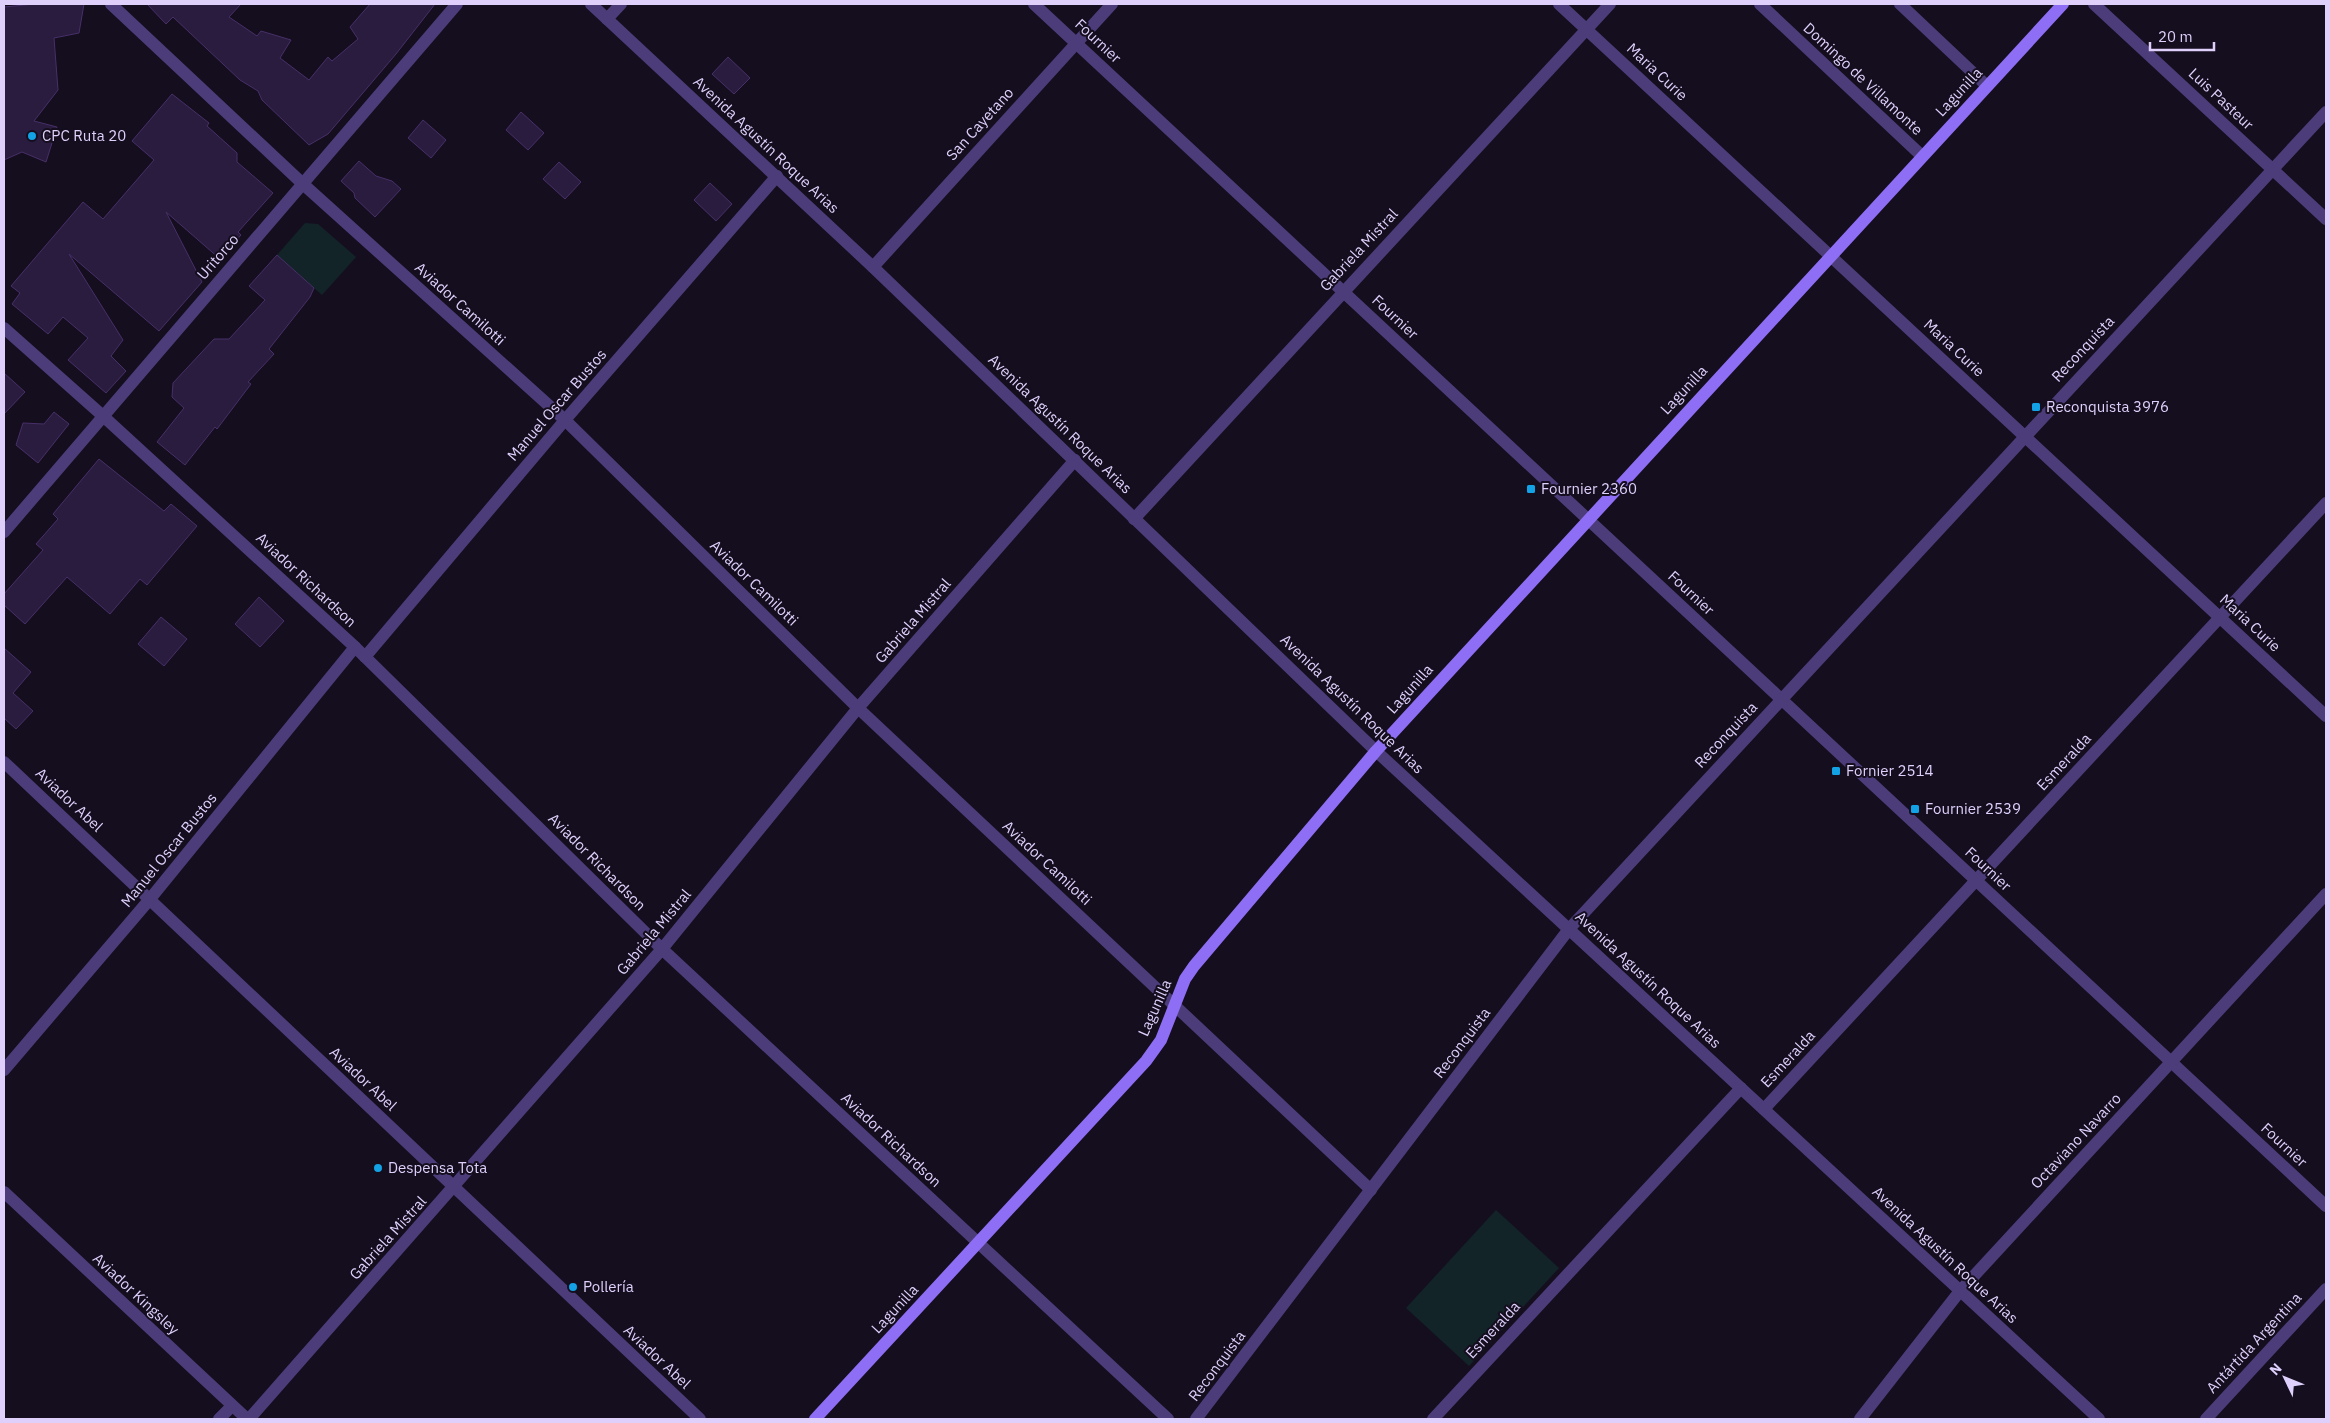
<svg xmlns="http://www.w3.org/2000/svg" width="2330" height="1423" viewBox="0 0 2330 1423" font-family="'IBM Plex Sans',sans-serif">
<rect width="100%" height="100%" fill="#150e1f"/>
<g fill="#122428">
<path d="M 305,223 L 318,224 L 356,257 L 322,295 L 277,255 Z"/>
<path d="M 1496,1210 L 1559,1268 L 1469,1366 L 1406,1308 Z"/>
</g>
<g fill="#2a1c3e" stroke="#472f69">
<path d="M 35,4 L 84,4 L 79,33 L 54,38 L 58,90 L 34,121 L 57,127 L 46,162 L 22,152 L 4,160 L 4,7 Z"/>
<path d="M 147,4 L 241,4 L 229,17 L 257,36 L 261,31 L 291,40 L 280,58 L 309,80 L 328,57 L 332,61 L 358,39 L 350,27 L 370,4 L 435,4 L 396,54 L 328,134 L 309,145 L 262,100 L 258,91 L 240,80 L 173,17 L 166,24 Z"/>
<path d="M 728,57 L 750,78 L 734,94 L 712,74 Z"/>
<path d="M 172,94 L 209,123 L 207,126 L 237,153 L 237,162 L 273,193 L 238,232 L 241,235 L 220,259 L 166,212 L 202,282 L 159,331 L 69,254 L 123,340 L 111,356 L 126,371 L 106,393 L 68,360 L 88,338 L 63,317 L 48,334 L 12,304 L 20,293 L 11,286 L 83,202 L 103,219 L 154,160 L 132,141 Z"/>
<path d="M 521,112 L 544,133 L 528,150 L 506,130 Z"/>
<path d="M 423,120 L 446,140 L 431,158 L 408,138 Z"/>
<path d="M 359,161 L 376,176 L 392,181 L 401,189 L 375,217 L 355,198 L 354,193 L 341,181 Z"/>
<path d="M 559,162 L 581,182 L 565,199 L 543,179 Z"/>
<path d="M 710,183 L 732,204 L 716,221 L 694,200 Z"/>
<path d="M 277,255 L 314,288 L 310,297 L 269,349 L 274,354 L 248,382 L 251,384 L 217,429 L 215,427 L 185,465 L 157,442 L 184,408 L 172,397 L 173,383 L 214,339 L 229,339 L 265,300 L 249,286 Z"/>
<path d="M 4,373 L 25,392 L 4,414 Z"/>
<path d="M 54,412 L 69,424 L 38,463 L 16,445 L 23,423 L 44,424 Z"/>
<path d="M 99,459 L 164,511 L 171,504 L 197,526 L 147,585 L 140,579 L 110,614 L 67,577 L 25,624 L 4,605 L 4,594 L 43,550 L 36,544 L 58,519 L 53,514 Z"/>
<path d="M 259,597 L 284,621 L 260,647 L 235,624 Z"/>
<path d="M 161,617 L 187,639 L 164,666 L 138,644 Z"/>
<path d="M 4,648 L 31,672 L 13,693 L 33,711 L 16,729 L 4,718 Z"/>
</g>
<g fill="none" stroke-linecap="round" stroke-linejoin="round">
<g stroke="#4c3d7a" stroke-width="12">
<path d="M 111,4 L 303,184 L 565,420 L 858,708 L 1371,1190"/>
<path d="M 591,4 L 873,267 L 1376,751 L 2099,1419"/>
<path d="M 1034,4 L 2326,1206"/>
<path d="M 1559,4 L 2326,716"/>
<path d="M 1760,4 L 1922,156"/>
<path d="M 1900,4 L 1987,86"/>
<path d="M 2094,4 L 2326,219"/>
<path d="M 607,19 L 621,4"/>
<path d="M 873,267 L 1112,4"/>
<path d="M 4,328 L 103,416 L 355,647 L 662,949 L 1168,1419"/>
<path d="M 1134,519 L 1610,4"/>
<path d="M 4,532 L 457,4"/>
<path d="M 365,657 L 565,420 L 777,176"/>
<path d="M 4,762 L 700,1419"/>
<path d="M 4,1070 L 150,899 L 355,647"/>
<path d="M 1764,1109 L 2326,503"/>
<path d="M 4,1192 L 247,1419"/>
<path d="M 219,1419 L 232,1406"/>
<path d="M 249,1419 L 662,949 L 858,708 L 1075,460"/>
<path d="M 1196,1419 L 1569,929 L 2326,112"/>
<path d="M 1433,1419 L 1741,1088"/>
<path d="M 1860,1419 L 1960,1291 L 2326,894"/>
<path d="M 2206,1419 L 2326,1289"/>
</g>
<path stroke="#8e6ef4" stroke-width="12" d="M 815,1419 L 1146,1061 L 1161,1040 L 1185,979 L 1194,966 L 1376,751 L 2063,4"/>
</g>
<g fill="#12a2e5" stroke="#150e1f" stroke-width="2">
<circle cx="32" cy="136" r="5"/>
<rect x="2031" y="402" width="10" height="10" rx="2.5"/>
<rect x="1526" y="484" width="10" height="10" rx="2.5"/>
<rect x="1831" y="766" width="10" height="10" rx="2.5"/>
<rect x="1910" y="804" width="10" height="10" rx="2.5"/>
<circle cx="378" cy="1168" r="5"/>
<circle cx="573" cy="1287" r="5"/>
</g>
<g text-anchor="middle" stroke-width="4" stroke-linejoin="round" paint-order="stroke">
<g font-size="15" fill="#ded0fb" stroke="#150e1f">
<text transform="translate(1098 41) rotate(43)" y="5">Fournier</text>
<text transform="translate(1657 72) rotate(43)" y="5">Maria Curie</text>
<text transform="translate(1863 79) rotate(43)" y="5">Domingo de Villamonte</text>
<text transform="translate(1959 92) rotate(-47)" y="5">Lagunilla</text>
<text transform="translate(2221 99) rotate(43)" y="5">Luis Pasteur</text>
<text transform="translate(980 124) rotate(-48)" y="5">San Cayetano</text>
<text transform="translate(766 145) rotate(43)" y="5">Avenida Agustín Roque Arias</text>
<text transform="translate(1359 250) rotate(-47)" y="5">Gabriela Mistral</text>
<text transform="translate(218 257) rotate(-49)" y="5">Uritorco</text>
<text transform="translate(460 304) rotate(42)" y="5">Aviador Camilotti</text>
<text transform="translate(1395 317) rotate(43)" y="5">Fournier</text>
<text transform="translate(1954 348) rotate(43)" y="5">Maria Curie</text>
<text transform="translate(2083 349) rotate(-47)" y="5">Reconquista</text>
<text transform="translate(1684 390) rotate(-47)" y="5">Lagunilla</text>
<text transform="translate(557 405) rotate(-49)" y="5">Manuel Oscar Bustos</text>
<text transform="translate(1060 424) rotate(44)" y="5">Avenida Agustín Roque Arias</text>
<text transform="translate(306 580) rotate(43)" y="5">Aviador Richardson</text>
<text transform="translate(754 583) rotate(44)" y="5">Aviador Camilotti</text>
<text transform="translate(1691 593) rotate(43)" y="5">Fournier</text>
<text transform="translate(913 621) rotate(-49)" y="5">Gabriela Mistral</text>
<text transform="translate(2250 623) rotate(43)" y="5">Maria Curie</text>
<text transform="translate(1410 689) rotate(-48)" y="5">Lagunilla</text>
<text transform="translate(1352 704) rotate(44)" y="5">Avenida Agustín Roque Arias</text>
<text transform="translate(1726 735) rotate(-47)" y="5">Reconquista</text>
<text transform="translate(2064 762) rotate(-47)" y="5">Esmeralda</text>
<text transform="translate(69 800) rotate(43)" y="5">Aviador Abel</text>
<text transform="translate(169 850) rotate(-51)" y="5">Manuel Oscar Bustos</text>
<text transform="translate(597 862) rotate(45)" y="5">Aviador Richardson</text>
<text transform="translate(1047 863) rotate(43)" y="5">Aviador Camilotti</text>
<text transform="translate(1988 869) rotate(43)" y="5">Fournier</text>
<text transform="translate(654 932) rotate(-50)" y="5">Gabriela Mistral</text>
<text transform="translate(1648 980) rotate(43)" y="5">Avenida Agustín Roque Arias</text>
<text transform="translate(1155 1008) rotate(-66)" y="5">Lagunilla</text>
<text transform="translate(1462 1043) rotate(-53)" y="5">Reconquista</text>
<text transform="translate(1788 1059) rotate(-47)" y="5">Esmeralda</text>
<text transform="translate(363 1079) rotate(43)" y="5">Aviador Abel</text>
<text transform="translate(891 1140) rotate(43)" y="5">Aviador Richardson</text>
<text transform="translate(2076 1141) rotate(-47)" y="5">Octaviano Navarro</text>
<text transform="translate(2284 1145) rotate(43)" y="5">Fournier</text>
<text transform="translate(388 1238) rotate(-48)" y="5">Gabriela Mistral</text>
<text transform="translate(1945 1255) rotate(43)" y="5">Avenida Agustín Roque Arias</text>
<text transform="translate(136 1294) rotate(43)" y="5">Aviador Kingsley</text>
<text transform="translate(895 1309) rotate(-47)" y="5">Lagunilla</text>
<text transform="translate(1493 1330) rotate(-47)" y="5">Esmeralda</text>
<text transform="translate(2254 1343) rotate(-47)" y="5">Antártida Argentina</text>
<text transform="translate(657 1357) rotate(43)" y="5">Aviador Abel</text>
<text transform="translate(1217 1366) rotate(-53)" y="5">Reconquista</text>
</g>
<g font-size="15" fill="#ded0fb" stroke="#150e1f" text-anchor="start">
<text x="42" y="141">CPC Ruta 20</text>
<text x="2046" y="412">Reconquista 3976</text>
<text x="1541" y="494">Fournier 2360</text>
<text x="1846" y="776">Fornier 2514</text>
<text x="1925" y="814">Fournier 2539</text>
<text x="388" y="1173">Despensa Tota</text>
<text x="583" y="1292">Pollería</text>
</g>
</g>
<rect width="2330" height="1423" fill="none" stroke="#ded0fb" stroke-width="10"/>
<g transform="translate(2285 1378) rotate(313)" stroke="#150e1f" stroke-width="4" paint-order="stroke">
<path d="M0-4L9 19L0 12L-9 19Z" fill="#ded0fb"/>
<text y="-8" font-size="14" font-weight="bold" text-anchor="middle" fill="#ded0fb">N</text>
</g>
<path d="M2150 42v8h64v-8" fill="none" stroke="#ded0fb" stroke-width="2.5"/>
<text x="2158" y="42" font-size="15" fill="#ded0fb" stroke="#150e1f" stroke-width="4" paint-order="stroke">20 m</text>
</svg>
